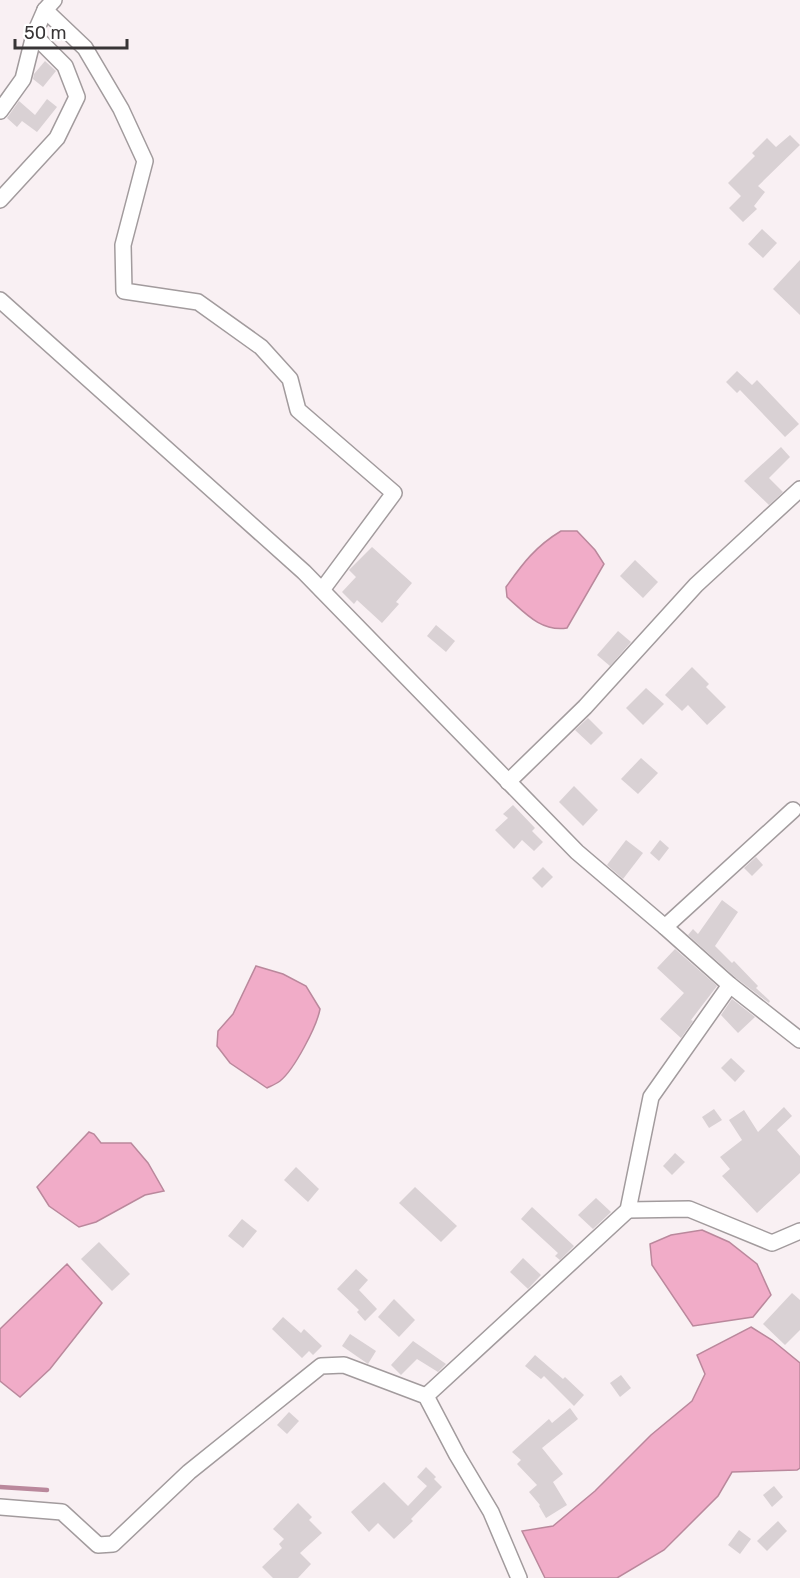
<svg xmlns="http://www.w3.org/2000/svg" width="800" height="1578" viewBox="0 0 800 1578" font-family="Rubik,sans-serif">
<rect width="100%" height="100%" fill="#f9f0f3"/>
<g fill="#f1acc8" stroke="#ba889c" stroke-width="1.5">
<path d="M 561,531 L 577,531 L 595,550 L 604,564 L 567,628 C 541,632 525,613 507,597 L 506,587 C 523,563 536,546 561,531 Z"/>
<path d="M 256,966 L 283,974 L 306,986 L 320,1009 C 317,1026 294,1070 280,1081 C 276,1084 271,1086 267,1088 L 230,1063 L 217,1046 L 218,1031 L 233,1014 Z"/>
<path d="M 89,1132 L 94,1134 L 101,1143 L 131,1143 L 148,1163 L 164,1191 L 145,1195 L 96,1222 L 79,1227 L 49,1206 L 37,1187 Z"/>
<path d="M 702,1230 L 729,1242 L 757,1264 L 771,1295 L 753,1317 L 693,1326 L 652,1265 L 650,1244 L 671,1235 Z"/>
<path d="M 67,1264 L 102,1303 L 50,1369 L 20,1397 L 0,1381 L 0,1329 Z"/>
<path d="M 751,1327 L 772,1340 L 800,1363 L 800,1468 L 797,1470 L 732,1472 L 718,1496 L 664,1550 L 617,1578 L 545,1578 L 522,1531 L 553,1526 L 595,1491 L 651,1435 L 692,1401 L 705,1374 L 697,1355 Z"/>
</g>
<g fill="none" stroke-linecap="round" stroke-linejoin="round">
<path stroke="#ba889c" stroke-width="4.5" d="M 0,1487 L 47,1490"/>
</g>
<g fill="#d9d1d4">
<path d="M 45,61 L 56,71 L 43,87 L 33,79 L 34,74 Z"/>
<path d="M 47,99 L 57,107 L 37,132 L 22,121 L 17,127 L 7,118 L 19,101 L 35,115 Z"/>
<path d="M 790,135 L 800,145 L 758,186 L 765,192 L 754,206 L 757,209 L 743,222 L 729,208 L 741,196 L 728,183 L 755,156 L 752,153 L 767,138 L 776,147 Z"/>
<path d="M 762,229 L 777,243 L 763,258 L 748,244 Z"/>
<path d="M 800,260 L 800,315 L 773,289 Z"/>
<path d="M 737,371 L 752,385 L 757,380 L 799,424 L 785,437 L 740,390 L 737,393 L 726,382 Z"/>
<path d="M 781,447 L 790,457 L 769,478 L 783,492 L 769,505 L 744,481 Z"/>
<path d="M 372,547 L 412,583 L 396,602 L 399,604 L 382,623 L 357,600 L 354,604 L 342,592 L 356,577 L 349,570 Z"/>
<path d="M 635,560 L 658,582 L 643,598 L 620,576 Z"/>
<path d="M 436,625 L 455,641 L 446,652 L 427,636 Z"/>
<path d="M 618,631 L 631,642 L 610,666 L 597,655 Z"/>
<path d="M 692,667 L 709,684 L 706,687 L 726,707 L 707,725 L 688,705 L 682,711 L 665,695 Z"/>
<path d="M 646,688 L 664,704 L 643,725 L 626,708 Z"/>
<path d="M 588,718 L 603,733 L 591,745 L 575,730 Z"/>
<path d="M 641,758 L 658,773 L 638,794 L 621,779 Z"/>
<path d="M 574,786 L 598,810 L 583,826 L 559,802 Z"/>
<path d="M 513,805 L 535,828 L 532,831 L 543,842 L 534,851 L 522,840 L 514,849 L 495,830 L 508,818 L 503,814 Z"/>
<path d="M 626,840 L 643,853 L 623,879 L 607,865 Z"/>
<path d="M 660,840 L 669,848 L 659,861 L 650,853 Z"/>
<path d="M 756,857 L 763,865 L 752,876 L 744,868 Z"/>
<path d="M 543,867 L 553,877 L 542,888 L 532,878 Z"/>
<path d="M 722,900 L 738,912 L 715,946 L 732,963 L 734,961 L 758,986 L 756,988 L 770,1001 L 769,1003 L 736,978 L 688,935 L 693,929 L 698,934 Z"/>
<path d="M 675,949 L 717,986 L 691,1020 L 693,1021 L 681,1038 L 660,1019 L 684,993 L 657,968 Z"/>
<path d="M 732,999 L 755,1017 L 738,1033 L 721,1015 Z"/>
<path d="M 731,1058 L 745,1071 L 735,1082 L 721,1068 Z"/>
<path d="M 784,1107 L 792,1116 L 777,1130 L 800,1156 L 800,1173 L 757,1213 L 722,1176 L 730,1169 L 720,1157 L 742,1140 L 729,1120 L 744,1110 L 758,1132 Z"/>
<path d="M 714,1109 L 722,1120 L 709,1128 L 702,1117 Z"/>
<path d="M 675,1153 L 685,1162 L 672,1175 L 663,1166 Z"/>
<path d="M 296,1167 L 319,1189 L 308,1202 L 284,1180 Z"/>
<path d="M 415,1187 L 457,1226 L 441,1242 L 399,1203 Z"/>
<path d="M 596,1198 L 611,1212 L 593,1229 L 578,1215 Z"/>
<path d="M 532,1207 L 574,1246 L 560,1260 L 555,1256 L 558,1253 L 521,1219 Z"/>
<path d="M 242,1219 L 257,1231 L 243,1248 L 228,1236 Z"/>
<path d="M 99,1242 L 130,1274 L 112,1291 L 81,1259 Z"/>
<path d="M 523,1258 L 541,1275 L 528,1289 L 510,1272 Z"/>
<path d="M 356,1269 L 368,1280 L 359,1290 L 377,1309 L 365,1321 L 357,1312 L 359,1310 L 337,1289 Z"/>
<path d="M 792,1293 L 800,1300 L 800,1330 L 785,1345 L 763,1324 Z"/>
<path d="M 394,1299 L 415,1320 L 399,1337 L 378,1317 Z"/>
<path d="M 283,1317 L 301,1333 L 304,1329 L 322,1346 L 313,1355 L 309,1351 L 302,1358 L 272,1329 Z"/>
<path d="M 350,1334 L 376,1351 L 368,1364 L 342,1346 Z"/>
<path d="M 413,1341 L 446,1364 L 438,1372 L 417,1359 L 401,1375 L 391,1365 Z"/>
<path d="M 535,1355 L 563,1379 L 565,1377 L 584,1395 L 574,1406 L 544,1376 L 541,1379 L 525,1366 Z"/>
<path d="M 621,1375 L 631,1388 L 620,1397 L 610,1383 Z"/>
<path d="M 570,1408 L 578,1419 L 542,1448 L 563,1474 L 553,1482 L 567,1505 L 546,1518 L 539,1506 L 540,1505 L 529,1492 L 537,1485 L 517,1464 L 521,1460 L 512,1452 L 549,1419 L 552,1423 Z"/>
<path d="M 289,1412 L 299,1421 L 287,1434 L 277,1425 Z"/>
<path d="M 426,1467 L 436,1477 L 434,1479 L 442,1487 L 411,1519 L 413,1521 L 394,1539 L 378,1523 L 369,1532 L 351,1512 L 384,1482 L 408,1506 L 427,1486 L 417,1477 Z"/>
<path d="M 774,1486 L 783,1497 L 772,1507 L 763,1495 Z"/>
<path d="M 298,1503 L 312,1517 L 309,1520 L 322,1533 L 300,1553 L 311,1564 L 298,1578 L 273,1578 L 262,1567 L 282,1548 L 279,1544 L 284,1539 L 273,1529 Z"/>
<path d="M 778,1521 L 787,1531 L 767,1551 L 757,1541 Z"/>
<path d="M 739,1530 L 751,1539 L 740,1554 L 728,1545 Z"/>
</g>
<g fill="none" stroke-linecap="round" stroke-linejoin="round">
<defs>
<g id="street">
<path d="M 45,10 L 85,48 L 121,109 L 145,161 L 123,245 L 124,291 L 198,302 L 261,347 L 290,379 L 298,410 L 394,493 L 322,590"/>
<path d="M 0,111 L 23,79 L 34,35"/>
<path d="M 0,200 L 57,138 L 77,97 L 65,66 L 34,35 L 45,10 L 54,0"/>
<path d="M 0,300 L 304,572 L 577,852 L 665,927 L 730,985 L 800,1040"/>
<path d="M 508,782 L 585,707 L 696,585 L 800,489"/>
<path d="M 665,927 L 793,810"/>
<path d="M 628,1210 L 689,1209 L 772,1243 L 800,1231"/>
<path d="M 426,1396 L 628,1210 L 651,1097 L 730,985"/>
<path d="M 0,1507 L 62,1512 L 98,1545 L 113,1544 L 189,1472 L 321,1366 L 344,1365 L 426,1396 L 457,1455 L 491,1512 L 519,1578"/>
</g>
</defs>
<use href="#street" stroke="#a29b9d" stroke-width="18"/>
<use href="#street" stroke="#fff" stroke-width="15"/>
</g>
<path d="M15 39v9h112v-9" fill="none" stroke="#383536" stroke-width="3"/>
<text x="24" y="39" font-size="18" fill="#383536" stroke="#ffffff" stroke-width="4.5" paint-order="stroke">50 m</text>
</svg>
